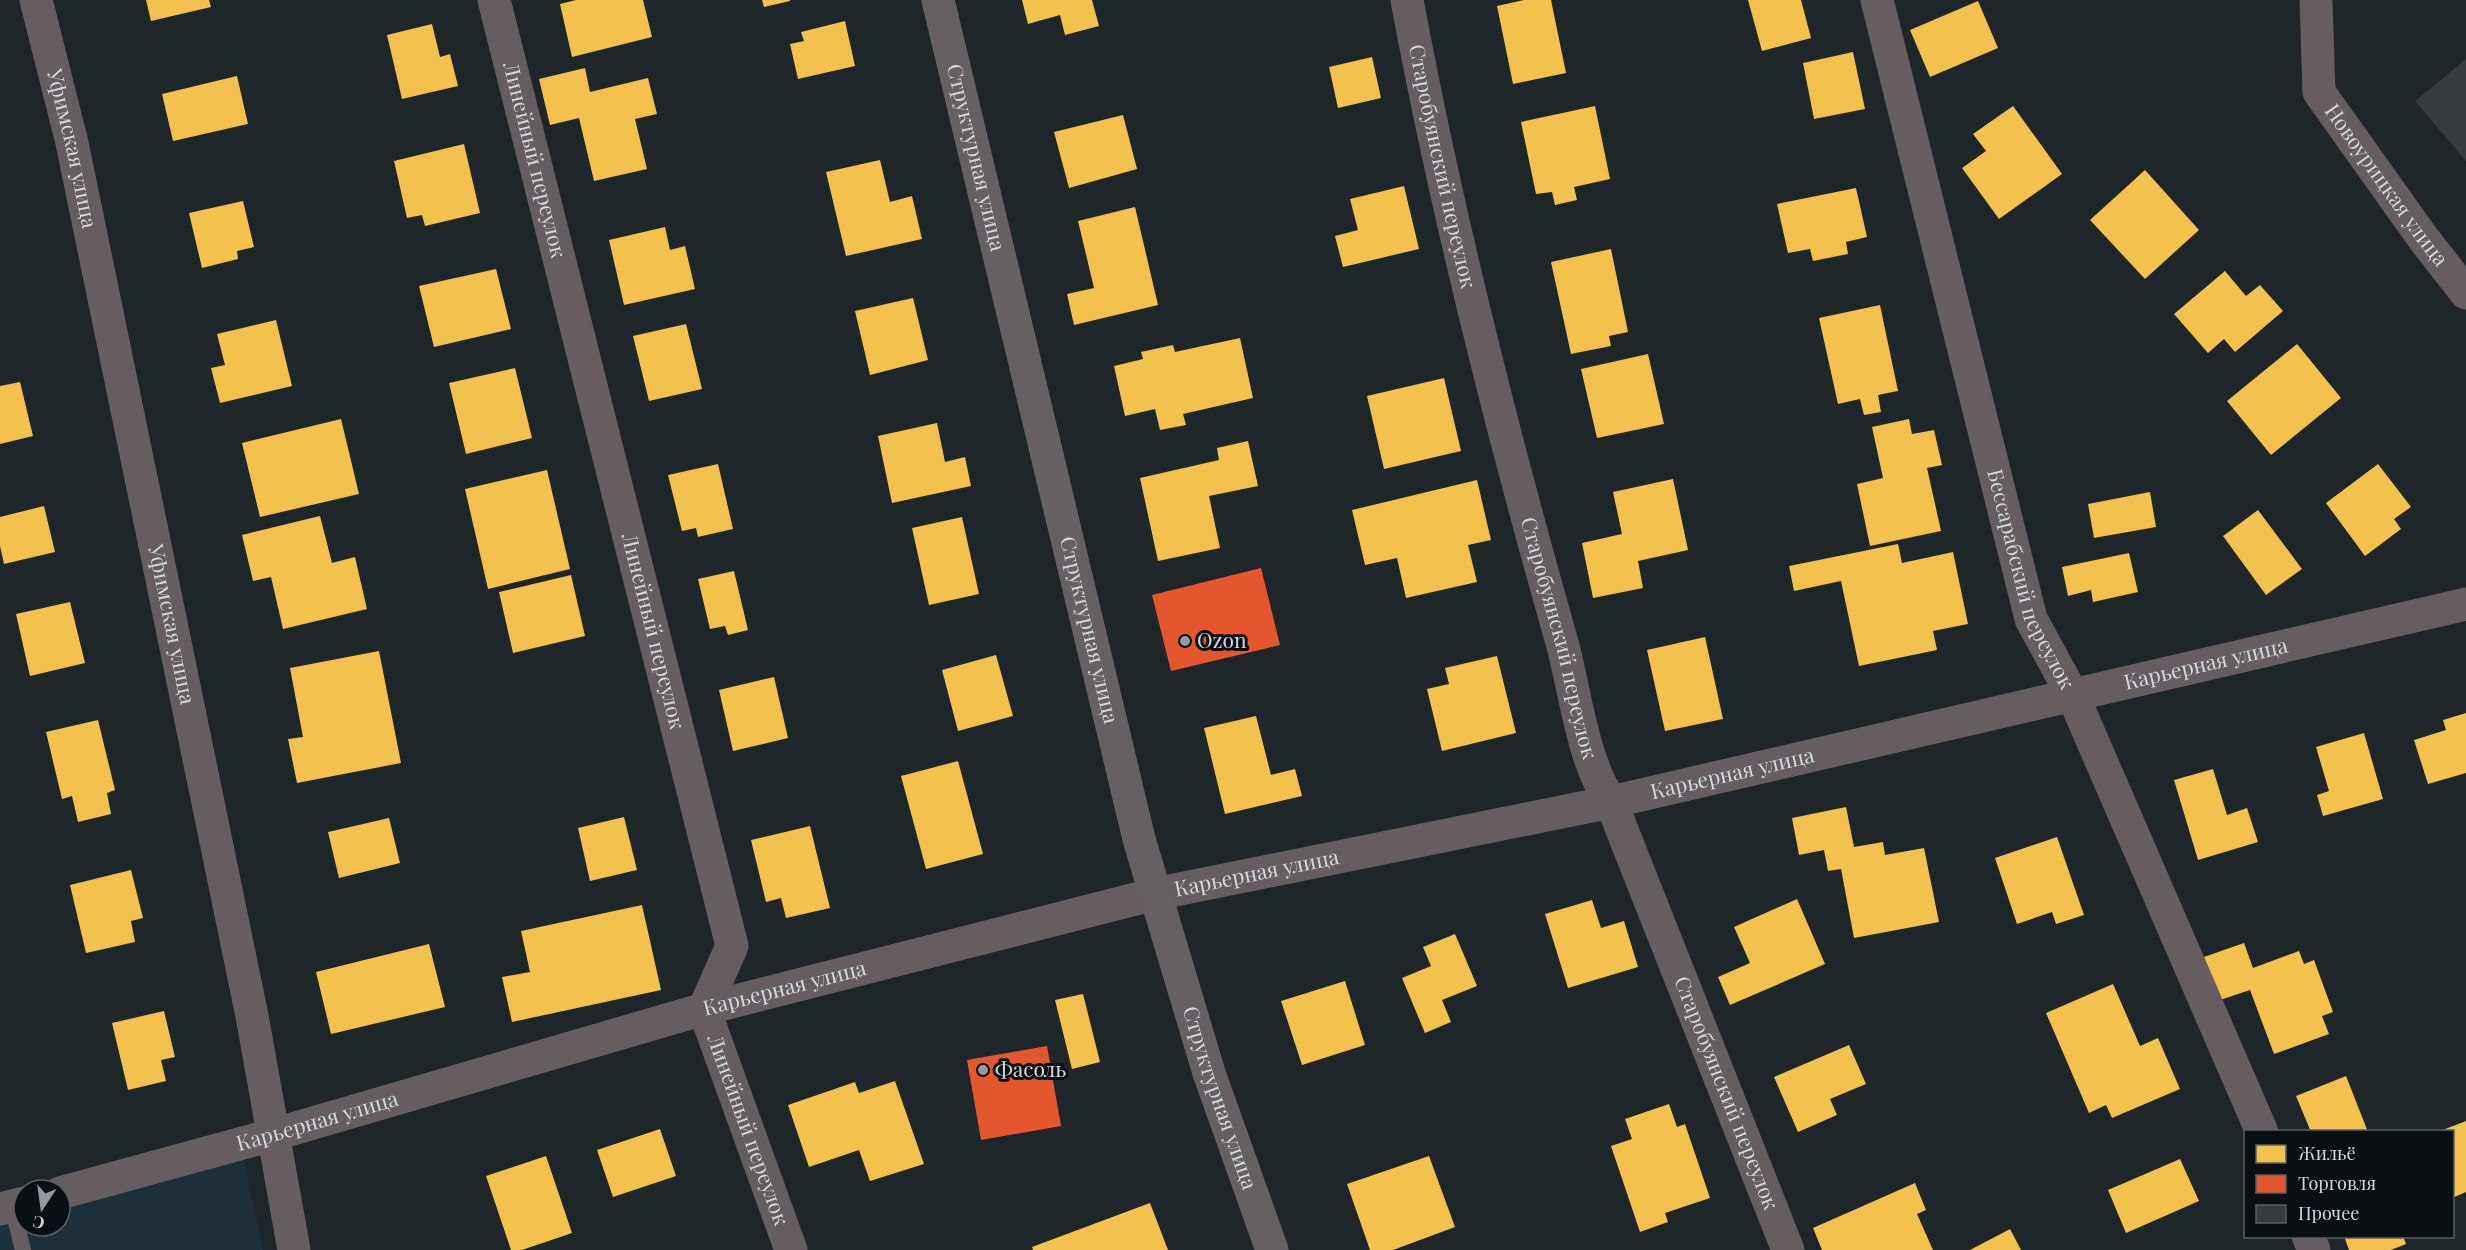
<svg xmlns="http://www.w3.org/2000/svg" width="2466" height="1250" viewBox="0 0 2466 1250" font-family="'Playfair Display',serif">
<rect width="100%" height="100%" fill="#1f262a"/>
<path fill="#1d2f3a" d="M 243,1156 L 263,1250 L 0,1250 L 0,1222 L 24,1226 L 60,1226 L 60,1206 Z"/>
<g fill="#f2c14e">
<path d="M 146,0 L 209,0 L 211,7 L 151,21 Z"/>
<path d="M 576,0 L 643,0 L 652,37 L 572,57 L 560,4 Z"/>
<path d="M 762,0 L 790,0 L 790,1 L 764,7 Z"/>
<path d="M 1022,0 L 1092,0 L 1099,26 L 1065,35 L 1060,15 L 1028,24 Z"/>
<path d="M 1524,0 L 1551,0 L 1566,73 L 1513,84 L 1497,6 Z"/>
<path d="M 1748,0 L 1801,0 L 1811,38 L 1762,51 Z"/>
<path d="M 1978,1 L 1998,48 L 1930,77 L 1910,30 Z"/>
<path d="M 845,21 L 855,66 L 798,79 L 790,44 L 804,41 L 801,32 Z"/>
<path d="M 432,24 L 440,57 L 450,54 L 458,86 L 402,99 L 387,35 Z"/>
<path d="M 1853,52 L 1865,109 L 1814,119 L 1803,63 Z"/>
<path d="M 1372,57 L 1381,98 L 1338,108 L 1329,67 Z"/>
<path d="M 585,68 L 590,92 L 648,78 L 657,114 L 635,119 L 647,169 L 594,181 L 579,118 L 550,125 L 539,79 Z"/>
<path d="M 237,76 L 248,124 L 173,141 L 162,94 Z"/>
<path d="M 1595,106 L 1610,179 L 1574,187 L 1577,200 L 1555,205 L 1552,192 L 1536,194 L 1521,122 Z"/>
<path d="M 2013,106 L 2062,174 L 1999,219 L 1962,168 L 1986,151 L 1973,134 Z"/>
<path d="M 1123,115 L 1137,169 L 1069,188 L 1054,132 Z"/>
<path d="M 464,144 L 480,213 L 425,226 L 422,215 L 407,218 L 394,161 Z"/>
<path d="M 880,160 L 890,202 L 912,196 L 922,239 L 846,256 L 826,172 Z"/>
<path d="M 2145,170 L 2199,230 L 2145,279 L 2090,220 Z"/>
<path d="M 1404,186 L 1419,249 L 1343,267 L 1335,236 L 1358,230 L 1350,199 Z"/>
<path d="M 1856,188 L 1867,237 L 1846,242 L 1848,254 L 1813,261 L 1810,249 L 1788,253 L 1777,204 Z"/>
<path d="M 243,201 L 254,247 L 237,251 L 238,259 L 202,268 L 189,213 Z"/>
<path d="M 1135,207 L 1158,305 L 1074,325 L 1067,294 L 1094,288 L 1078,221 Z"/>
<path d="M 665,227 L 670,250 L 685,246 L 695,289 L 624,305 L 609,240 Z"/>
<path d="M 1611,249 L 1628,332 L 1609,336 L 1611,346 L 1571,354 L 1551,262 Z"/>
<path d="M 496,269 L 511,329 L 434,347 L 419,286 Z"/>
<path d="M 2225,271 L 2246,296 L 2260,285 L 2283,311 L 2235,352 L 2224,339 L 2208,353 L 2174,314 Z"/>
<path d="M 913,298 L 928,360 L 870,375 L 855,311 Z"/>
<path d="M 1880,305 L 1898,391 L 1878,395 L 1881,412 L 1864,415 L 1860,399 L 1838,404 L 1819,318 Z"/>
<path d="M 276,320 L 292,386 L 220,403 L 211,368 L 225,365 L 217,334 Z"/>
<path d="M 686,324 L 702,389 L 649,401 L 633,336 Z"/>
<path d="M 1240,338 L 1253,398 L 1183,414 L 1186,425 L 1160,430 L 1155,409 L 1125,416 L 1114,366 L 1143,359 L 1141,352 L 1173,345 L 1175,352 Z"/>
<path d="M 2297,344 L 2341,398 L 2271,455 L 2227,401 Z"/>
<path d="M 1648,354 L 1664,424 L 1597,438 L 1581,369 Z"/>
<path d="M 515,368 L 532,438 L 466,454 L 449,383 Z"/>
<path d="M 1444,378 L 1461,451 L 1384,469 L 1367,396 Z"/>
<path d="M 20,382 L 33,436 L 0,444 L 0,386 Z"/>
<path d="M 341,419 L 359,494 L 260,517 L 242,443 Z"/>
<path d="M 1909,419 L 1912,434 L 1934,430 L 1942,465 L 1927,468 L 1941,531 L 1870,546 L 1857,484 L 1883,478 L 1872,427 Z"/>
<path d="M 937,423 L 945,462 L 965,457 L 971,486 L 892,503 L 878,436 Z"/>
<path d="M 1248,441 L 1258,486 L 1209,496 L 1220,548 L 1158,561 L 1140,478 L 1219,460 L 1217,448 Z"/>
<path d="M 718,464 L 733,529 L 698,537 L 696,528 L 682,531 L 668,475 Z"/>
<path d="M 2378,464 L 2411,507 L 2394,519 L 2401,529 L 2365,556 L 2326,503 Z"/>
<path d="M 547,470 L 570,569 L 488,589 L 465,489 Z"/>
<path d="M 1673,479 L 1688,550 L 1638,561 L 1643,588 L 1593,598 L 1582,543 L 1622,534 L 1613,492 Z"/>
<path d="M 1477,480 L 1491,540 L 1468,545 L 1477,582 L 1406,598 L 1397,558 L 1365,565 L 1352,510 Z"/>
<path d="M 2150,492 L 2156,527 L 2094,538 L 2088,504 Z"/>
<path d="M 44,506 L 55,552 L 4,564 L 0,546 L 0,517 Z"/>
<path d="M 2258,510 L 2302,569 L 2266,595 L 2223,536 Z"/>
<path d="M 320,516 L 332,563 L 355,557 L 367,609 L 283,629 L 271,577 L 253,581 L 242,535 Z"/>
<path d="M 962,517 L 979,594 L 929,605 L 912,528 Z"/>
<path d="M 1898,544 L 1902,563 L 1953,552 L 1968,624 L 1933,631 L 1937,650 L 1859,666 L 1841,581 L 1794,591 L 1789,566 Z"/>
<path d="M 2129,553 L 2138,592 L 2093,602 L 2091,590 L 2068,596 L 2062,567 Z"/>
<path d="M 734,571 L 748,630 L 728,635 L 725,626 L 710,629 L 698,579 Z"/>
<path d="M 571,575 L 585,636 L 513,653 L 499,592 Z"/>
<path d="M 70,602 L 85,663 L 30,676 L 16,614 Z"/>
<path d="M 1705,637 L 1723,719 L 1665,731 L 1647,650 Z"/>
<path d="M 379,651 L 401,763 L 297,783 L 288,739 L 303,737 L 290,668 Z"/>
<path d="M 996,655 L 1013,716 L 958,731 L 942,670 Z"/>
<path d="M 1497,656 L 1516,733 L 1442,751 L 1427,689 L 1449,684 L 1445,668 Z"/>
<path d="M 774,677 L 788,738 L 733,751 L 719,690 Z"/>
<path d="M 2466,713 L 2466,773 L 2428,784 L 2414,740 L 2446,730 L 2443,720 Z"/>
<path d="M 1256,716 L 1271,775 L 1295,769 L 1302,796 L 1225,814 L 1204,728 Z"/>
<path d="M 98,720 L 115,790 L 107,793 L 111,814 L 78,822 L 72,796 L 62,799 L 46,732 Z"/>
<path d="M 2364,733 L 2383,799 L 2323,816 L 2317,795 L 2329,791 L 2316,747 Z"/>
<path d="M 958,761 L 983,854 L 926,869 L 901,776 Z"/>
<path d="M 2213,769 L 2227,815 L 2247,808 L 2258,842 L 2198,860 L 2174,780 Z"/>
<path d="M 1846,807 L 1854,847 L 1883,842 L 1885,855 L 1924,848 L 1939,922 L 1854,938 L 1841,869 L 1828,871 L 1824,850 L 1799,855 L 1792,818 Z"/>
<path d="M 624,817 L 637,870 L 590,881 L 578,828 Z"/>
<path d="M 389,818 L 400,863 L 339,878 L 328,832 Z"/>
<path d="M 810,826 L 830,908 L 786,918 L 781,898 L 766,902 L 751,840 Z"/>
<path d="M 2057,837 L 2084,915 L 2056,924 L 2052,912 L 2017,924 L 1995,858 Z"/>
<path d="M 131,870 L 143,918 L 131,921 L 135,942 L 86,953 L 70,885 Z"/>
<path d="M 1797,899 L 1825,964 L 1730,1005 L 1718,977 L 1750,963 L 1734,927 Z"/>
<path d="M 1592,900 L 1601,928 L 1624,921 L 1638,967 L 1568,988 L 1545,914 Z"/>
<path d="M 642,905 L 661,990 L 512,1022 L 502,977 L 530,972 L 521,931 Z"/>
<path d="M 1455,934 L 1477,986 L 1442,1000 L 1451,1022 L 1425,1033 L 1402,978 L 1431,966 L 1423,947 Z"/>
<path d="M 2244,943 L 2253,968 L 2299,951 L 2304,964 L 2314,960 L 2333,1012 L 2322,1016 L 2329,1034 L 2274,1054 L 2250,990 L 2217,1001 L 2201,958 Z"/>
<path d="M 429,944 L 445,1007 L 331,1034 L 316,972 Z"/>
<path d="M 1345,981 L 1365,1045 L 1302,1065 L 1281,1001 Z"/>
<path d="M 2113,984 L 2140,1046 L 2158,1038 L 2180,1089 L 2112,1118 L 2106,1105 L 2089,1113 L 2046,1013 Z"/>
<path d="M 1083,994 L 1100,1062 L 1072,1069 L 1055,1000 Z"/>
<path d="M 164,1011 L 175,1057 L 161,1060 L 166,1081 L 128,1090 L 112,1023 Z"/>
<path d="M 1849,1045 L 1866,1084 L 1830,1099 L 1837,1115 L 1798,1132 L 1774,1077 Z"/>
<path d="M 2346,1076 L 2368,1132 L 2311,1132 L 2296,1096 Z"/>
<path d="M 895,1081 L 924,1164 L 870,1181 L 859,1150 L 809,1167 L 788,1105 L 855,1082 L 859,1093 Z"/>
<path d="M 1669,1104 L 1677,1127 L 1685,1124 L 1710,1198 L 1665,1213 L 1668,1222 L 1640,1232 L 1611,1146 L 1632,1139 L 1625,1119 Z"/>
<path d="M 2466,1121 L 2466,1192 L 2452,1198 L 2452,1132 L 2440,1131 Z"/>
<path d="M 660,1129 L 676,1176 L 613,1197 L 597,1150 Z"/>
<path d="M 546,1156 L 572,1233 L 522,1250 L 511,1250 L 486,1176 Z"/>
<path d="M 1429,1156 L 1455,1227 L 1393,1250 L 1370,1250 L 1347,1184 Z"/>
<path d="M 2180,1159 L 2199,1201 L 2126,1233 L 2108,1190 Z"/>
<path d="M 1915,1183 L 1926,1210 L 1917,1214 L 1933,1250 L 1822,1250 L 1813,1228 Z"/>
<path d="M 1150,1203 L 1168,1250 L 1033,1250 L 1032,1247 Z"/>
<path d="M 2010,1229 L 2021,1250 L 1970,1250 Z"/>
<path d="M 2344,1236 L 2403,1236 L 2406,1244 L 2391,1250 L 2349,1250 Z"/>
</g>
<g fill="#e4572e">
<path d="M 1261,568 L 1280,645 L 1171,671 L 1152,595 Z"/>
<path d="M 1047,1046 L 1061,1126 L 981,1140 L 967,1060 Z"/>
</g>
<path fill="#353b3f" d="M 2466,59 L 2466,161 L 2415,101 Z"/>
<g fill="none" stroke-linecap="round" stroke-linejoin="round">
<path stroke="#665d60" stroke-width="16" d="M 12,1206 L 23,1250"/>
<g stroke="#665d60" stroke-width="33">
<path id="s1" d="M 36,0 L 72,143 L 252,1016 L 294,1250"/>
<path id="s2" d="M 494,0 L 732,946 L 704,1009 L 791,1250"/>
<path id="s3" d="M 1407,0 C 1447,215 1501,428 1561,639 C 1575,688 1582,761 1611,802 L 1788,1250"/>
<path id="s4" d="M 1877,0 L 2031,619 L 2073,696 L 2262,1132"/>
<path id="s5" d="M 2316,0 L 2319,92 L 2423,238 L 2466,293"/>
<path id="s6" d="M 60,1193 L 272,1135 L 704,1009 L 1155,894 L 1611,802 L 2466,604"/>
<path d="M 0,1209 L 24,1203"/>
<path d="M 2308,1236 L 2314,1250"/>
</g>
<path stroke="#676063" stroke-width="33" id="s7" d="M 938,0 L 1139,839 L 1209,1073 L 1272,1250"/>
</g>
<g fill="#939ba0" stroke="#0a0f13" stroke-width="2">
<circle cx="1185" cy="641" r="6"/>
<circle cx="983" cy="1070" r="6"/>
</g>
<g text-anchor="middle" stroke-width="6" stroke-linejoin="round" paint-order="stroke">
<g font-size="21" fill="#d2dae0" stroke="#0a0f13">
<text dy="7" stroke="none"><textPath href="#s1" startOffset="153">Уфимская улица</textPath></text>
<text dy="7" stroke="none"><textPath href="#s7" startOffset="162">Структурная улица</textPath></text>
<text dy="7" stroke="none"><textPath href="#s2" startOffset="165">Линейный переулок</textPath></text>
<text dy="7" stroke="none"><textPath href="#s3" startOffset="170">Старобуянский переулок</textPath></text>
<text dy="7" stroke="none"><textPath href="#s5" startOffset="207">Новоурицкая улица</textPath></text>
<text dy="7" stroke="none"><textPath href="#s4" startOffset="600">Бессарабский переулок</textPath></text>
<text dy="7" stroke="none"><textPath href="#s1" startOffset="639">Уфимская улица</textPath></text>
<text dy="7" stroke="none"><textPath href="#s7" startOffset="648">Структурная улица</textPath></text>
<text dy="7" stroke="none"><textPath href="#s2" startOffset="651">Линейный переулок</textPath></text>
<text dy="7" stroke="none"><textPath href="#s3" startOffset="656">Старобуянский переулок</textPath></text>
<text dy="7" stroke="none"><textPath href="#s6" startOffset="2211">Карьерная улица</textPath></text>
<text dy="7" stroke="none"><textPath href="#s6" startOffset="1725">Карьерная улица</textPath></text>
<text dy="7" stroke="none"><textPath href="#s6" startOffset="1239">Карьерная улица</textPath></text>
<text dy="7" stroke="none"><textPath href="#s6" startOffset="753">Карьерная улица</textPath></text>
<text dy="7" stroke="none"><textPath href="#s3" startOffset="1142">Старобуянский переулок</textPath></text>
<text dy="7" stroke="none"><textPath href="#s7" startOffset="1134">Структурная улица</textPath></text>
<text dy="7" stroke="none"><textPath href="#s6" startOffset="267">Карьерная улица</textPath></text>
<text dy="7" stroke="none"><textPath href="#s2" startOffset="1173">Линейный переулок</textPath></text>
</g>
<g font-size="21" fill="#d2dae0" stroke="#0a0f13" text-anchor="start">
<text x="1197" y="648">Ozon</text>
<text x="995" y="1077">Фасоль</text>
</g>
</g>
<rect x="2244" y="1130" width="210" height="108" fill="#0a0f13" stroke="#5a6065" stroke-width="1.5"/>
<rect x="2256" y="1145" width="30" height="18" fill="#f2c14e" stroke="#5a6065" stroke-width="1.5"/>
<text x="2298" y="1160" font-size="18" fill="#d2dae0">Жильё</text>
<rect x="2256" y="1175" width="30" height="18" fill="#e4572e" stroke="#5a6065" stroke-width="1.5"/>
<text x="2298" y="1190" font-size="18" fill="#d2dae0">Торговля</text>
<rect x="2256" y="1205" width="30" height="18" fill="#353b3f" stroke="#5a6065" stroke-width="1.5"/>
<text x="2298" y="1220" font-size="18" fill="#d2dae0">Прочее</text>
<g transform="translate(42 1208) rotate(193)"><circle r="28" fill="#0a0f13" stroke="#5a6065" stroke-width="1.5"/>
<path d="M0-4.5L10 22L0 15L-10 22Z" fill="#939ba0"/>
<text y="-9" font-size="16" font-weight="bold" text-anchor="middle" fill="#d2dae0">С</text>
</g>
</svg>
